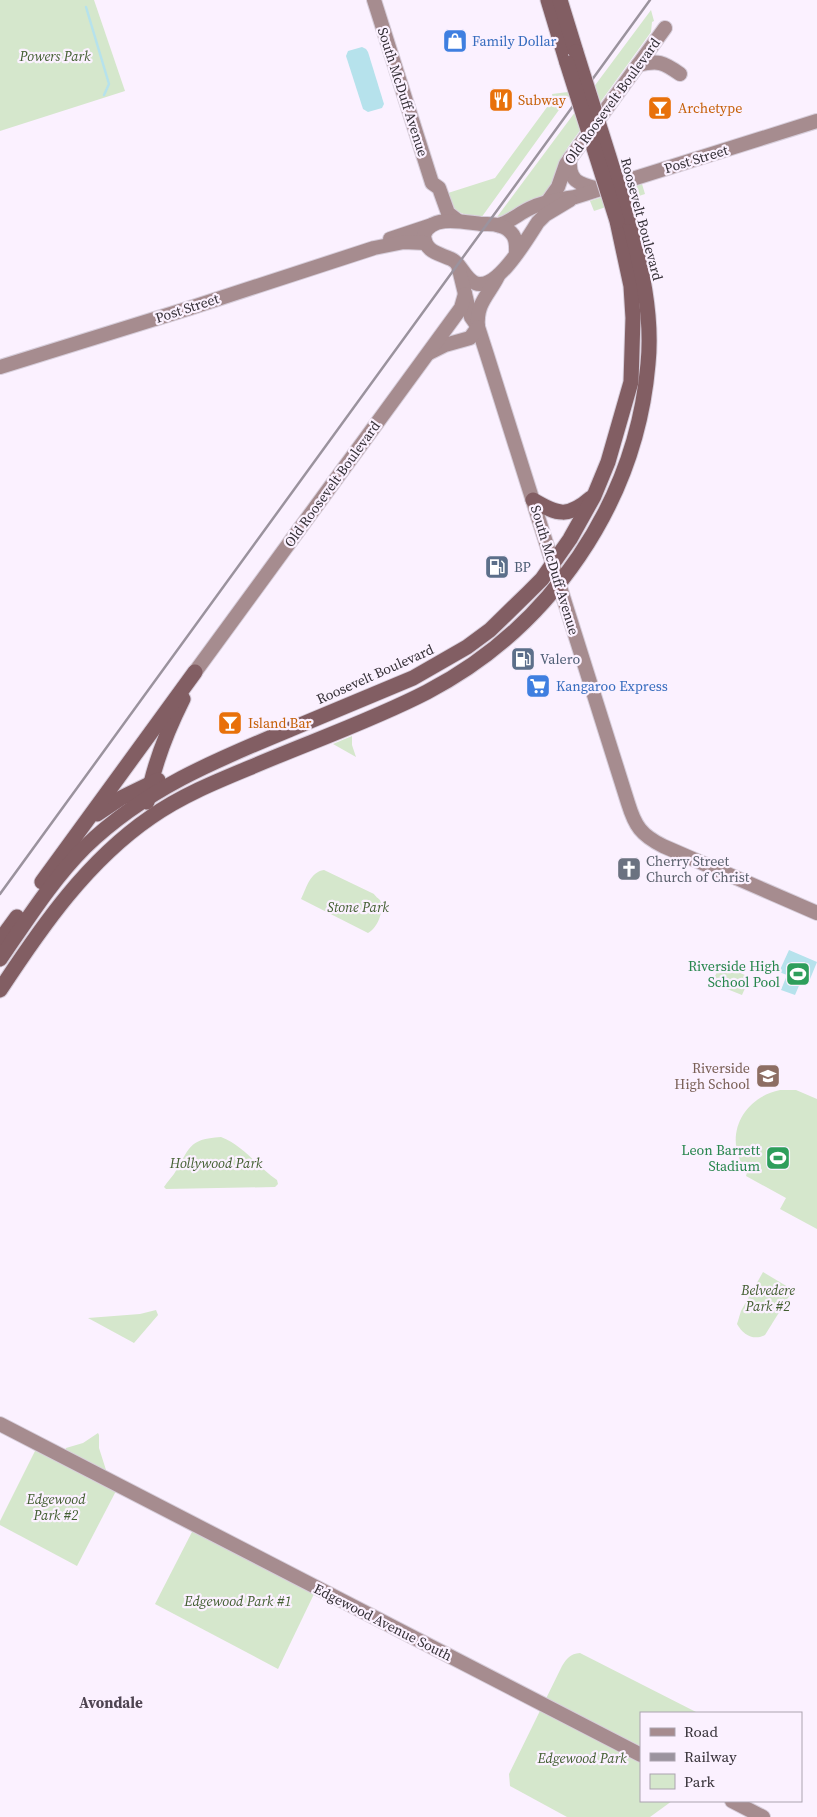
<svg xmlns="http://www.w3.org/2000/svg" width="817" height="1817" viewBox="0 0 817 1817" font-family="'Source Serif 4',serif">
<rect width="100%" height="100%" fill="#fbf1ff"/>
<g fill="#d5e7cc">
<path d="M 0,0 L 94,0 L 125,91 L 0,131 Z"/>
<path d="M 651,10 L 654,21 L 652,22 L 651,32 L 568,147 L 558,164 L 556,180 L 544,196 L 526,202 L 507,214 L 497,217 Z"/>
<path d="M 568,92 L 569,96 L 481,218 L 466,215 L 454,210 L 448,193 L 495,178 L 553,99 L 552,94 Z"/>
<path d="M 642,184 L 645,194 L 594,211 L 590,201 Z"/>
<path d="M 352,736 L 352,745 L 356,757 L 333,744 Z"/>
<path d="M 324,870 L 374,894 C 374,895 380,900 380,900 C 385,910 377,929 368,933 L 301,899 C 307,887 310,872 324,870 Z"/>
<path d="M 720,965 L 750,977 L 742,995 L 712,983 Z"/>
<path d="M 780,1090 L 796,1090 L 817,1099 L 817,1229 L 780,1209 L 786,1198 L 746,1176 L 747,1172 C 722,1139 741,1098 780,1090 Z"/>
<path d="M 221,1137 C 244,1146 257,1166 277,1180 L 278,1184 L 275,1187 L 166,1189 L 164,1187 C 167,1182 171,1178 174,1174 C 190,1149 187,1139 221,1137 Z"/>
<path d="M 763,1272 L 793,1290 L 765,1335 C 754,1341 743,1335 737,1324 L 741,1311 Z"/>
<path d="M 156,1310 L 158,1315 L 134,1343 L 88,1318 L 140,1314 Z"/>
<path d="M 98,1433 L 99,1435 L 99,1448 L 106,1470 L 104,1471 L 65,1450 L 66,1448 L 83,1443 Z"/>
<path d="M 36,1449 L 116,1491 L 77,1566 L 0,1525 L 0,1521 Z"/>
<path d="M 193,1530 L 314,1594 L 278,1669 L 155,1604 Z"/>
<path d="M 580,1653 L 698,1713 L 641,1713 L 641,1801 L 672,1801 L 650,1817 L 567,1817 L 510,1786 L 509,1774 L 562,1666 C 567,1658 570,1654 580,1653 Z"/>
</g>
<g fill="#b6e2ec">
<path d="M 362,47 L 366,49 L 368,52 L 384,104 L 382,108 L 368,112 L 363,109 L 346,56 L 348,51 Z"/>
<path d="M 789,950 L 817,962 L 808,984 L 801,981 L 795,995 L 781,990 L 787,975 L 779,972 Z"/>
</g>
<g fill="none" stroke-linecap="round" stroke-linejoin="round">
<path stroke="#b6e2ec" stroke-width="2.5" d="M 86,7 L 109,84 L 104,95"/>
<defs>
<g id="secondary">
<path d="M 374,0 L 432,183 L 439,188 L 448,213 L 457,220"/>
<path d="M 638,65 C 658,60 663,62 680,74"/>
<path d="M 570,158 C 568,182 579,184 599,189"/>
<path d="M 548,201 L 558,187 L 566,164 L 665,28"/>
<path d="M 498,225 C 511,222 520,212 533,207 C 546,201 561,199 575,197 L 817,121"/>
<path d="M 390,239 L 432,225"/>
<path d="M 516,254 C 516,247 517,241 513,235 C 510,231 505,227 500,226 C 494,223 487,224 481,224 C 464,222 431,214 424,235 C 425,252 438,253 451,259 C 461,263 464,278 475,283 C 497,292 528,237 538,222 L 545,215 L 570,200"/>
<path d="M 458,265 L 468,306 L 471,317 L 478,327 L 487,355 L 628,803 C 635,826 641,835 663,846 L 817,913"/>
<path d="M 478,327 C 476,303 488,296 498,276"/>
<path d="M 429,353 L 445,345 L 470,338 L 478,327"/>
<path d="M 0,367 L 190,308 L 374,248 L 404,242 L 425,243"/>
<path d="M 195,672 L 461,308 L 465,294"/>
<path d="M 0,1424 L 641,1755"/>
<path d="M 732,1801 L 763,1817"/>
</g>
<g id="highway">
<path d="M 548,0 L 567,63"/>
<path d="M 560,0 L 576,52"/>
<path d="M 533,500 C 558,515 568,518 591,498"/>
<path d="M 147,802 C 149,795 149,789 151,783 C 158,754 170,725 183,699"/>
<path d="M 97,814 L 121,798 L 158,780"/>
<path d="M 42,882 L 195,672"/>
<path d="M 0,940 L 17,917"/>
<path d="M 0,959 C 27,920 52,880 85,847 C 145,789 216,760 291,729 C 332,712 373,695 413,678 L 467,647 L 490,630 L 528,593 L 542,579 L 570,539 L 594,496 L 608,462 L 631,382 L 633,318 L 631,286 L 617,221"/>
<path d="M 0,990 C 42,926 87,861 151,817 C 181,796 215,782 249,768 C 307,743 371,721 427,692 C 550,628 636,503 648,364 C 653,314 641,265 628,217"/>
</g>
</defs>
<use href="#secondary" stroke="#d7cedb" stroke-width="16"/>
<use href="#highway" stroke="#d7cedb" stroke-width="17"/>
<use href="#secondary" stroke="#a68c8f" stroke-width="14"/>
<use href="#highway" stroke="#825e63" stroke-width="15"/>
<path stroke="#9b939e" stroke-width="2.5" d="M 0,894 L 650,0"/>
<defs>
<g id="highway-bridge">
<path d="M 576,52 L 628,217"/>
<path d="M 567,63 L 617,221"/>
</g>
</defs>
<use href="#highway-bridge" stroke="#d7cedb" stroke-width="17" stroke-linecap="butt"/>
<use href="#highway-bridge" stroke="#825e63" stroke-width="15"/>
</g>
<defs>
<symbol id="shop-square" viewBox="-11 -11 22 22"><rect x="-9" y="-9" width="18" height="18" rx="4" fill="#3f7fe0" stroke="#fbf1ff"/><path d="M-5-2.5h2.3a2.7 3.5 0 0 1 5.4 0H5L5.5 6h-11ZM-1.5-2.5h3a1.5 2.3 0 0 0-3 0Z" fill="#fff"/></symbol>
<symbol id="restaurant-square" viewBox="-11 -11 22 22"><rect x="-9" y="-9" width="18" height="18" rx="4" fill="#e8710a" stroke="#fbf1ff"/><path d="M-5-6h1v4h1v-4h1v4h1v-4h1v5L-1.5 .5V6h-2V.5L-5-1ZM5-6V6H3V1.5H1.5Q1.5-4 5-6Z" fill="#fff"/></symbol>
<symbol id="bar-square" viewBox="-11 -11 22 22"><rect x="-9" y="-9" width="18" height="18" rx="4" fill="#e8710a" stroke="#fbf1ff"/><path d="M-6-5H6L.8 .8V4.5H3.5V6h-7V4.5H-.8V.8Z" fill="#fff"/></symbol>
<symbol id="fuel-square" viewBox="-11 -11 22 22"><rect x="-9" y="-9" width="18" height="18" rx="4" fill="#5c6f8a" stroke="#fbf1ff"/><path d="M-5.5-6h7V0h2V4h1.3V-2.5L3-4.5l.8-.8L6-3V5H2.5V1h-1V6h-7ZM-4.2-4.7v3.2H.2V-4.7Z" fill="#fff"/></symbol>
<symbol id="supermarket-square" viewBox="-11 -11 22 22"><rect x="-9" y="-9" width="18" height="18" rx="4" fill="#3f7fe0" stroke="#fbf1ff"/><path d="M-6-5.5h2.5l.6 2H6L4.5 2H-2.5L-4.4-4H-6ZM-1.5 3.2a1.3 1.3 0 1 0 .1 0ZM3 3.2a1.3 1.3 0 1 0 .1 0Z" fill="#fff"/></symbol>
<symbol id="church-square" viewBox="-11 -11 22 22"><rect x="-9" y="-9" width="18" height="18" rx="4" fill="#6b7280" stroke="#fbf1ff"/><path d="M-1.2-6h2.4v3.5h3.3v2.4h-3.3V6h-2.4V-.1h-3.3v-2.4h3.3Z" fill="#fff"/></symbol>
<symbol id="stadium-square" viewBox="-11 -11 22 22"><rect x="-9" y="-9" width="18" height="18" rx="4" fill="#2e9e5b" stroke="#fbf1ff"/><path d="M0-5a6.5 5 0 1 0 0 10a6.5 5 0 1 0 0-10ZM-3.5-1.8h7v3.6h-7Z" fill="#fff"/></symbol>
<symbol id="school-square" viewBox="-11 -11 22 22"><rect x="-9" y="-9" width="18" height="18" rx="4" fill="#8d6e63" stroke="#fbf1ff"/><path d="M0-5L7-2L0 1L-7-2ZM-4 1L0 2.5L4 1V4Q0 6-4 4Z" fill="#fff"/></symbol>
</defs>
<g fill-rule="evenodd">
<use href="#shop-square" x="441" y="27" width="28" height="28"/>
<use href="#restaurant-square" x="487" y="86" width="28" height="28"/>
<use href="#bar-square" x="646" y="94" width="28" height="28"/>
<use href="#fuel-square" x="483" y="553" width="28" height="28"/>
<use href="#fuel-square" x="509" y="645" width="28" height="28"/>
<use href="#supermarket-square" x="524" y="672" width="28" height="28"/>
<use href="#bar-square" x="216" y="709" width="28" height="28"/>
<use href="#church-square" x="615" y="855" width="28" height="28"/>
<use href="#stadium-square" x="784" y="960" width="28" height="28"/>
<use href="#school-square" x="754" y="1062" width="28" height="28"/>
<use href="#stadium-square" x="764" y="1144" width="28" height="28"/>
</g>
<g text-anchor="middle" stroke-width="4.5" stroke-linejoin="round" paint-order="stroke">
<g font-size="14" fill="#366cbe" stroke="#fbf1ff" text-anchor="start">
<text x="472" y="46">Family Dollar</text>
<text x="556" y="691">Kangaroo Express</text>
</g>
<g font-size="14" font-style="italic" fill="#425e31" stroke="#fbf1ff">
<text x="55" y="61">Powers Park</text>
<text x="358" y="912">Stone Park</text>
<text x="216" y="1168">Hollywood Park</text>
<text x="768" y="1295">Belvedere<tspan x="768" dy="16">Park #2</tspan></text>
<text x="56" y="1504">Edgewood<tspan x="56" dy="16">Park #2</tspan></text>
<text x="238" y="1606">Edgewood Park #1</text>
<text x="582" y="1763">Edgewood Park</text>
</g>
<g font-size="14" fill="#342f36" stroke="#fbf1ff">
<text transform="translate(403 92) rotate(72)" y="5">South McDuff Avenue</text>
<text transform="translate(612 101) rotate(-54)" y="5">Old Roosevelt Boulevard</text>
<text transform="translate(696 159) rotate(-17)" y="5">Post Street</text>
<text transform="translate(642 219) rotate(75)" y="5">Roosevelt Boulevard</text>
<text transform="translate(187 308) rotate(-18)" y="5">Post Street</text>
<text transform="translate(332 484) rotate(-54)" y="5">Old Roosevelt Boulevard</text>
<text transform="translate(555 570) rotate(73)" y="5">South McDuff Avenue</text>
<text transform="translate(375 674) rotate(-24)" y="5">Roosevelt Boulevard</text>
<text transform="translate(383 1622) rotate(27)" y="5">Edgewood Avenue South</text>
</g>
<g font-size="14" fill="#c56008" stroke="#fbf1ff" text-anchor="start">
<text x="518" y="105">Subway</text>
<text x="678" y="113">Archetype</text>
<text x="248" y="728">Island Bar</text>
</g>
<g font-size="14" fill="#4e5e75" stroke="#fbf1ff" text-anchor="start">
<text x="514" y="572">BP</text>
<text x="540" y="664">Valero</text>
</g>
<g font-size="14" fill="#5b616d" stroke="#fbf1ff" text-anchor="start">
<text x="646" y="866">Cherry Street<tspan x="646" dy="16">Church of Christ</tspan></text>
</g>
<g font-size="14" fill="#27864d" stroke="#fbf1ff" text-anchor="end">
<text x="780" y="971">Riverside High<tspan x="780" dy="16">School Pool</tspan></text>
<text x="760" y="1155">Leon Barrett<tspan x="760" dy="16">Stadium</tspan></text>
</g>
<g font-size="14" fill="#785e54" stroke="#fbf1ff" text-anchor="end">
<text x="750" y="1073">Riverside<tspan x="750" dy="16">High School</tspan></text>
</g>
<g font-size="15" font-weight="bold" fill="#4e4451" stroke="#fbf1ff">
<text x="111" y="1708">Avondale</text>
</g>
</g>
<rect x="640" y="1712" width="162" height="90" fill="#fbf1ff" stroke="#aba3af"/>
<rect x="650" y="1728" width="25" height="8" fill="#a68c8f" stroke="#aba3af"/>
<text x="684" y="1737" font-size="15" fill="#342f36">Road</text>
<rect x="650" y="1753" width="25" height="8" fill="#9b939e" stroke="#aba3af"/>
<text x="684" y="1762" font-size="15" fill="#342f36">Railway</text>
<rect x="650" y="1774" width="25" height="15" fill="#d5e7cc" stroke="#aba3af"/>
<text x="684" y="1787" font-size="15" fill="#342f36">Park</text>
</svg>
